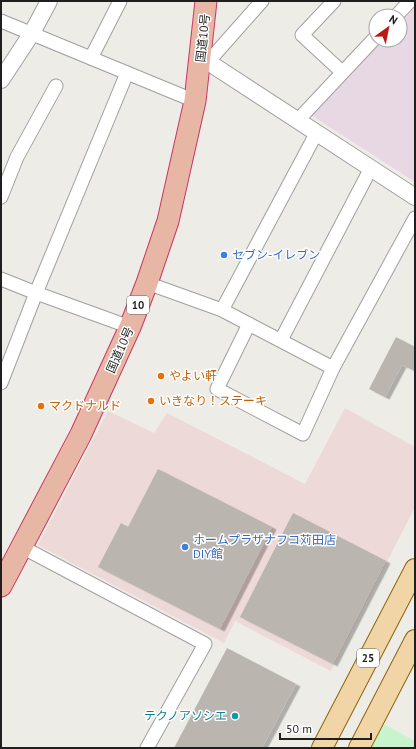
<svg xmlns="http://www.w3.org/2000/svg" width="416" height="749" viewBox="0 0 416 749" font-family="'PT Sans','Noto Sans JP',sans-serif">
<defs>
<filter id="shadow"><feDropShadow dx="4.5" dy="2.5" stdDeviation="0" flood-color="#0004"/></filter>
</defs>
<rect width="100%" height="100%" fill="#eeece6"/>
<path fill="#edd9d7" d="M 345,408 L 415,447 L 415,507 L 331,671 L 235,621 L 224,643 L 38,545 L 108,411 L 154,433 L 167,413 L 305,484 Z"/>
<path fill="#e7d8e3" d="M 415,4 L 415,182 L 311,115 L 381,40 L 400,40 L 400,20 Z"/>
<path fill="#c8f3cd" d="M 374,719 L 415,741 L 415,748 L 359,748 Z"/>
<g fill="#bbb5af" filter="url(#shadow)">
<path d="M 396,337 L 415,347 L 415,371 L 402,365 L 385,397 L 369,389 Z"/>
<path d="M 158,469 L 272,527 L 220,629 L 98,567 L 121,523 L 128,527 Z"/>
<path d="M 293,513 L 386,561 L 333,664 L 240,617 Z"/>
<path d="M 227,648 L 296,684 L 262,748 L 174,748 Z"/>
</g>
<g fill="none" stroke-linecap="round" stroke-linejoin="round">
<defs>
<g id="minor">
<path d="M 334,1 L 302,35 L 342,72"/>
<path d="M 396,16 L 410,1"/>
<path d="M 1,21 L 195,101"/>
<path d="M 91,58 L 120,1"/>
<path d="M 208,62 L 262,1"/>
<path d="M 298,120 L 376,37"/>
<path d="M 1,197 L 17,157 L 56,86"/>
<path d="M 1,279 L 36,293 L 130,327"/>
<path d="M 147,283 L 222,310 L 333,368 L 415,218"/>
<path d="M 222,310 L 317,132"/>
<path d="M 249,324 L 217,389 L 303,434 L 333,368"/>
<path d="M 281,340 L 371,168"/>
<path d="M 1,383 L 36,293 L 127,73"/>
<path d="M 22,547 L 205,644 L 147,748"/>
</g>
<g id="tertiary">
<path d="M 200,59 L 208,62 L 415,197"/>
<path d="M 1,80 L 32,33 L 49,1"/>
</g>
<g id="primary">
<path d="M 322,748 L 415,569"/>
<path d="M 359,748 L 415,640"/>
</g>
<path id="trunk" d="M 1,586 L 81,434 L 130,327 L 147,283 L 168,221 L 195,101 L 206,1"/>
</defs>
<use href="#minor" stroke="#a0a0a0" stroke-width="15"/>
<use href="#tertiary" stroke="#a0a0a0" stroke-width="18"/>
<use href="#primary" stroke="#896610" stroke-width="22"/>
<use href="#trunk" stroke="#c73863" stroke-width="23"/>
<use href="#minor" stroke="#fff" stroke-width="13"/>
<use href="#tertiary" stroke="#fff" stroke-width="16"/>
<use href="#primary" stroke="#f2d5a7" stroke-width="20"/>
<use href="#trunk" stroke="#e8b6a4" stroke-width="21"/>
</g>
<g fill="#3f7fe0" stroke="#fff" stroke-width="1.5">
<circle cx="224" cy="255" r="4"/>
<circle cx="185" cy="547" r="4"/>
</g>
<g fill="#e8710a" stroke="#fff" stroke-width="1.5">
<circle cx="161" cy="376" r="4"/>
<circle cx="151" cy="401" r="4"/>
<circle cx="41" cy="406" r="4"/>
</g>
<circle fill="#0f9aa8" stroke="#fff" stroke-width="1.5" cx="235" cy="716" r="4"/>
<g text-anchor="middle" stroke-width="3" stroke-linejoin="round" paint-order="stroke">
<g fill="#fff" stroke="#626262" stroke-width="1">
<rect x="127" y="296" width="22" height="18" rx="3"/>
<rect x="357" y="649" width="22" height="18" rx="3"/>
</g>
<g font-size="11" font-weight="bold" fill="#1f1f1f">
<text x="138" y="309">10</text>
<text x="368" y="662">25</text>
</g>
<g font-size="12" fill="#1f1f1f" stroke="#fff">
<text transform="translate(203 38) rotate(-84)" y="4">国道10号</text>
<text transform="translate(120 350) rotate(-66)" y="4">国道10号</text>
</g>
<g font-size="12" fill="#366cbe" stroke="#fff" text-anchor="start">
<text x="232" y="259">セブン-イレブン</text>
<text x="193" y="544">ホームプラザナフコ苅田店<tspan x="193" dy="14">DIY館</tspan></text>
</g>
<g font-size="12" fill="#c56008" stroke="#fff" text-anchor="start">
<text x="169" y="380">やよい軒</text>
<text x="159" y="405">いきなり！ステーキ</text>
<text x="49" y="410">マクドナルド</text>
</g>
<g font-size="12" fill="#0d838f" stroke="#fff" text-anchor="end">
<text x="227" y="720">テクノアソシエ</text>
</g>
</g>
<rect width="416" height="749" fill="none" stroke="#1f1f1f" stroke-width="4"/>
<g transform="translate(388 28) rotate(33)"><circle r="19" fill="#ffffff" stroke="#a5a5a5"/>
<path d="M0-3L7 15L0 10L-7 15Z" fill="#b71d16"/>
<text y="-6" font-size="11" font-weight="bold" text-anchor="middle" fill="#1f1f1f">N</text>
</g>
<path d="M280 733v6h91v-6" fill="none" stroke="#1f1f1f" stroke-width="2"/>
<text x="286" y="733" font-size="12" fill="#1f1f1f" stroke="#ffffff" stroke-width="3" paint-order="stroke">50 m</text>
</svg>
